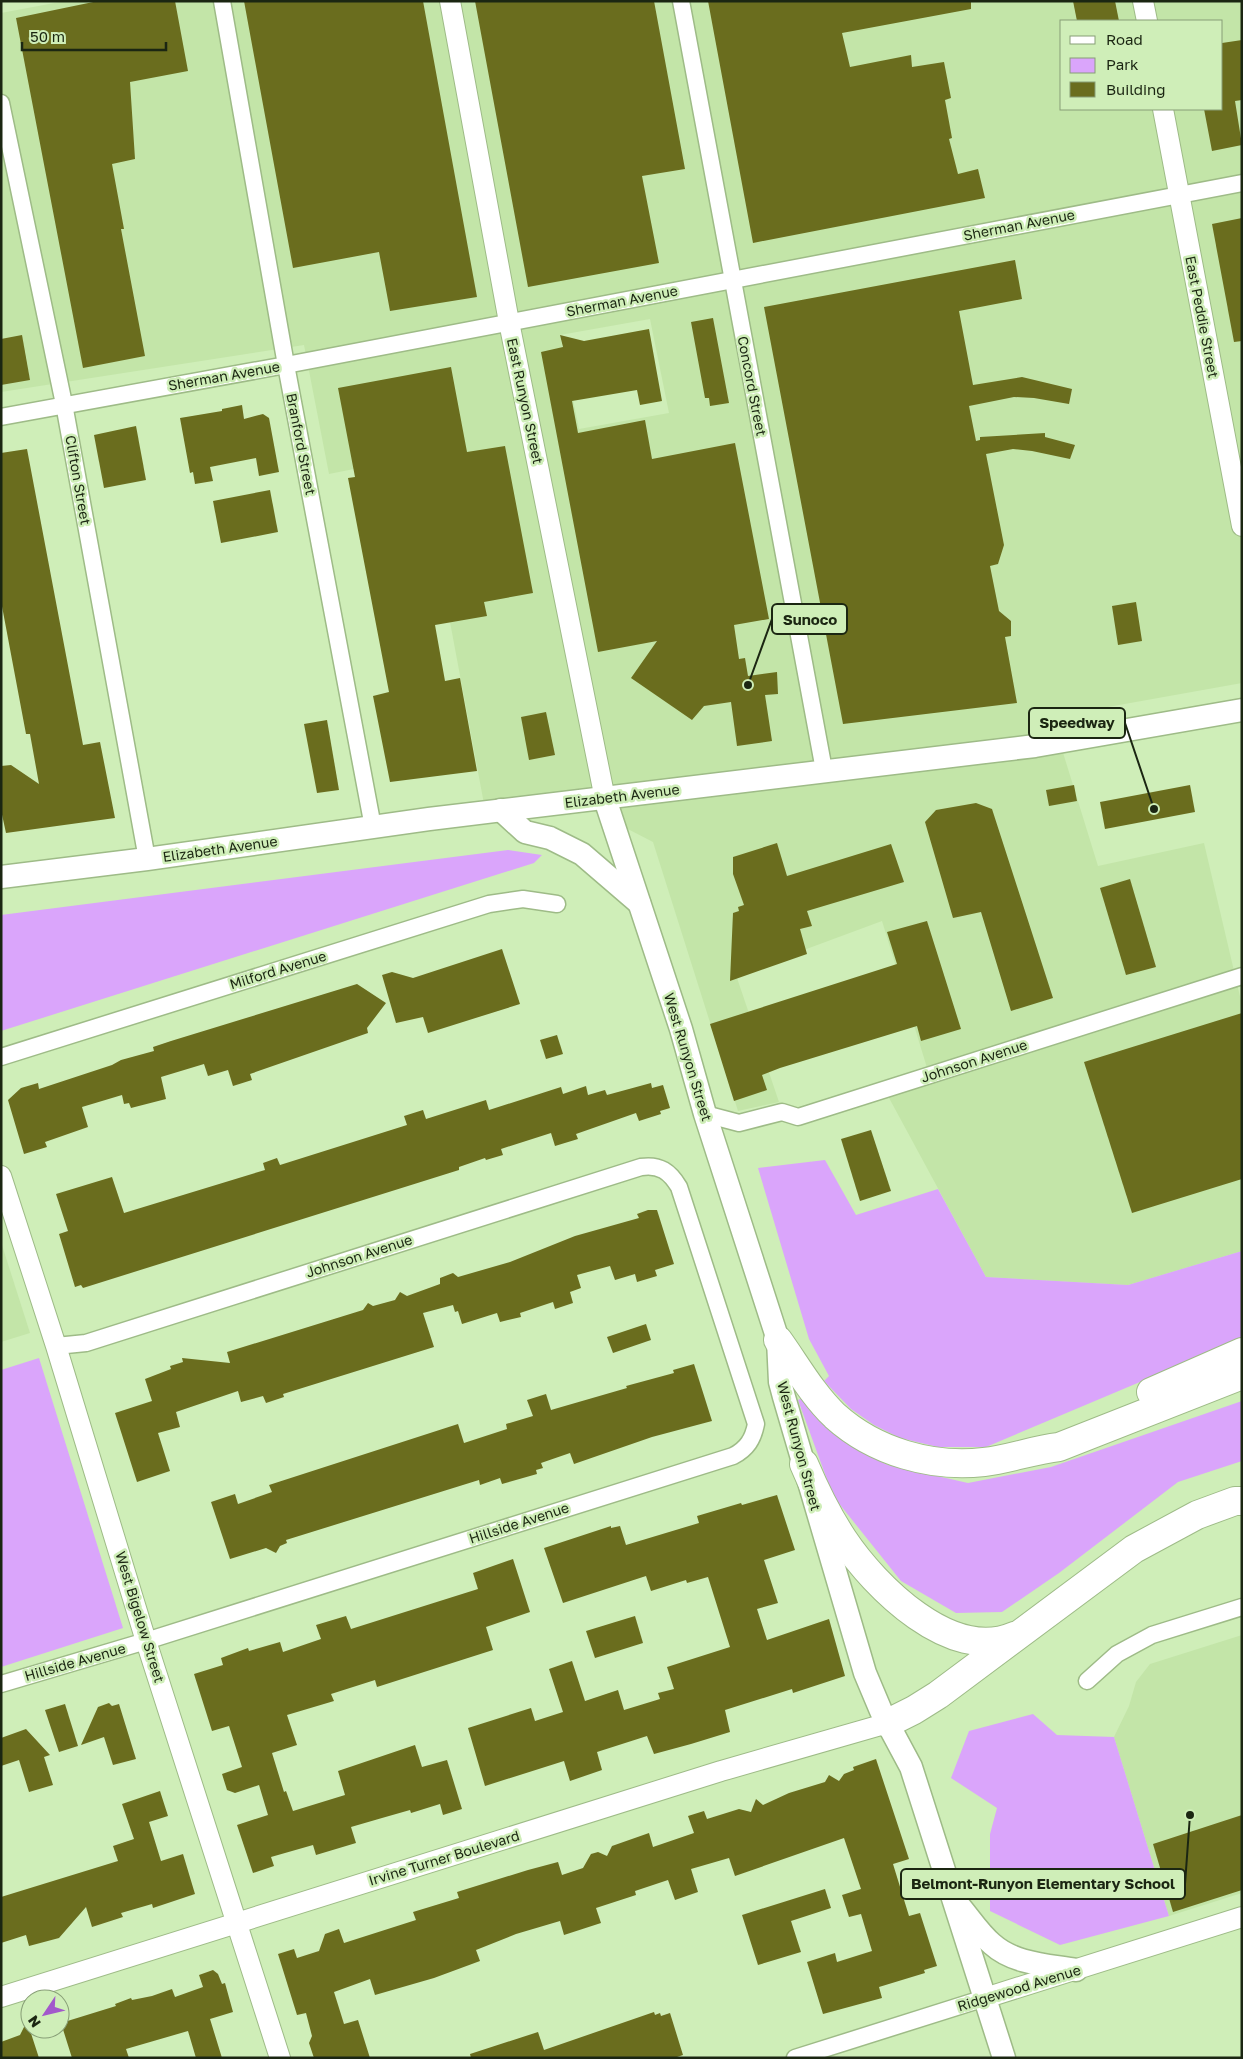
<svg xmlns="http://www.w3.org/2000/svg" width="1243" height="2059" viewBox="0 0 1243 2059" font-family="'Golos Text',sans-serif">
<rect width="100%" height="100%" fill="#cfeeb8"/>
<g fill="#c3e5a8" fill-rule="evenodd">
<path d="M 65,1 L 1242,1 L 1242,683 L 1052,717 L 1098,866 L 1204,843 L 1242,1005 L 1242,1251 L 1128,1285 L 986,1277 L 882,1085 L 928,1071 L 882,921 L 736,975 L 779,1102 L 738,1111 L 653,842 L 585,807 L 487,820 L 419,456 L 329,474 L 304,345 L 1,392 L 1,13 ZM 1062,21 L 1222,21 L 1222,109 L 1062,109 ZM 650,319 L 669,413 L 579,429 L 560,335 Z"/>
<path d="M 1,1242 L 30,1333 L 1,1342 Z"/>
<path d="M 1242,1635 L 1242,1893 L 1169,1916 L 1114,1737 L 1129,1706 L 1136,1682 L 1150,1664 Z"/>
</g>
<g fill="#daa5fb">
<path d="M 508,850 L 542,855 L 534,863 L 1,1031 L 1,915 Z"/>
<path d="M 825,1160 L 856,1215 L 938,1189 L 986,1277 L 1128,1285 L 1242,1251 L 1242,1339 L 986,1447 L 938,1447 L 900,1438 L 874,1425 L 851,1409 L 824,1381 L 829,1376 L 809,1339 L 758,1168 Z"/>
<path d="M 39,1358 L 123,1628 L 1,1667 L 1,1370 Z"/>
<path d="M 804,1397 L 820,1419 L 841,1438 L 863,1453 L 888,1465 L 968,1483 L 1051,1467 L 1242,1401 L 1242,1461 L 1178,1482 L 1059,1573 L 1002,1612 L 956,1613 L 901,1581 L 833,1496 L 798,1400 Z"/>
<path d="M 1033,1714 L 1057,1735 L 1114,1737 L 1169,1916 L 1060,1945 L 990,1911 L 990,1834 L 997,1808 L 951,1778 L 969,1731 Z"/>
</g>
<g fill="#6a6d1e">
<path d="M 98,1 L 175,1 L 188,71 L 130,82 L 135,159 L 112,164 L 124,229 L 121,229 L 145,356 L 83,368 L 16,18 Z"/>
<path d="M 244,1 L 423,1 L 477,297 L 390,311 L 379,252 L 293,268 Z"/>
<path d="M 475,1 L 654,1 L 685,169 L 642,176 L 659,263 L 528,287 Z"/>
<path d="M 708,1 L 971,1 L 971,9 L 842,33 L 850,67 L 911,55 L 912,67 L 944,62 L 951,98 L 945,100 L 952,138 L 949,139 L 958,174 L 978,169 L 985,198 L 753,243 Z"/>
<path d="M 1073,1 L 1115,1 L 1119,21 L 1077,21 Z"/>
<path d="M 1242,40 L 1242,100 L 1235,101 L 1242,145 L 1212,151 L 1204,109 L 1222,109 L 1222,43 Z"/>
<path d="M 1242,218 L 1242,341 L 1234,342 L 1212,224 Z"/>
<path d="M 1015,260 L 1022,299 L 959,311 L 973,385 L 1022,377 L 1072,389 L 1069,404 L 1034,398 L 1014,397 L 969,406 L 976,441 L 980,440 L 980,437 L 1045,433 L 1045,437 L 1075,445 L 1070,459 L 1032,451 L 1013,449 L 986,454 L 1004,545 L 998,564 L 990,566 L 999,611 L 1011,621 L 1011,636 L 1005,637 L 1017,703 L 843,724 L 764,307 Z"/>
<path d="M 713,318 L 729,403 L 710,406 L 709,398 L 705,398 L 691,322 Z"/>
<path d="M 649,329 L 662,401 L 640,405 L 637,390 L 572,401 L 578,433 L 645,420 L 652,459 L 735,443 L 769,619 L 734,625 L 739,659 L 745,658 L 748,676 L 777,672 L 778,694 L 765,695 L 772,741 L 737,746 L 731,702 L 704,706 L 692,720 L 631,678 L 657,641 L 598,652 L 541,352 L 563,347 L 560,335 L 584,341 Z"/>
<path d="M 22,335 L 30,380 L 1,385 L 1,339 Z"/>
<path d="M 451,367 L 467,452 L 505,446 L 533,593 L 484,602 L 487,616 L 435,625 L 445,681 L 460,678 L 477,771 L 390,782 L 373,696 L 389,692 L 348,478 L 355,477 L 338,388 Z"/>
<path d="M 242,405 L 244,419 L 263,414 L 269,418 L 279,472 L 259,476 L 256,458 L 210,467 L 213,481 L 195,484 L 193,472 L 190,473 L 180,418 L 222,411 L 222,409 Z"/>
<path d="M 136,426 L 146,480 L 104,488 L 94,435 Z"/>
<path d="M 27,449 L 83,745 L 100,742 L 115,818 L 6,833 L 1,810 L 1,766 L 11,765 L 39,784 L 30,734 L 26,734 L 1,601 L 1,453 Z"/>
<path d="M 270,490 L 278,532 L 221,543 L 213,501 Z"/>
<path d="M 1136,602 L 1142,641 L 1118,645 L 1112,606 Z"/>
<path d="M 546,712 L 555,755 L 529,760 L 521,717 Z"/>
<path d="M 327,720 L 339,790 L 317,793 L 304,724 Z"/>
<path d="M 1074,785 L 1077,801 L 1049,806 L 1046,790 Z"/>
<path d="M 1190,785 L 1195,812 L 1105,829 L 1100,802 Z"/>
<path d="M 976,803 L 992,809 L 1053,998 L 1011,1011 L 981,912 L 953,918 L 925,822 L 936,810 Z"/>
<path d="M 777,843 L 787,876 L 891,844 L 904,882 L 807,911 L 812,926 L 800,929 L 807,954 L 730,981 L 733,913 L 739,911 L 738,907 L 744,905 L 733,874 L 733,857 Z"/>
<path d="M 1130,879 L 1156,967 L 1126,975 L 1100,888 Z"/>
<path d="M 927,921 L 961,1029 L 921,1041 L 917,1026 L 780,1068 L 762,1075 L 767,1090 L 734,1101 L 710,1024 L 897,964 L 887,932 Z"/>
<path d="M 502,949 L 520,1004 L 428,1033 L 423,1017 L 396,1023 L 382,975 L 392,972 L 413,978 Z"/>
<path d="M 357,984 L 386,1003 L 367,1028 L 368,1033 L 250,1074 L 252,1080 L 233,1086 L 228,1070 L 208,1076 L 204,1064 L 161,1077 L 166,1099 L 131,1108 L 129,1103 L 124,1104 L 122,1095 L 82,1107 L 88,1127 L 45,1142 L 47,1147 L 24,1154 L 8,1100 L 21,1088 L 38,1083 L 39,1089 L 112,1065 L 121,1060 L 154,1051 L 153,1047 L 171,1041 Z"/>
<path d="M 1242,1013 L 1242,1179 L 1132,1213 L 1084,1062 Z"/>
<path d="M 557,1035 L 563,1054 L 546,1059 L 540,1040 Z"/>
<path d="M 651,1083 L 652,1088 L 663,1085 L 670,1108 L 660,1111 L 661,1114 L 639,1121 L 636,1113 L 576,1134 L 578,1139 L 555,1146 L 551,1133 L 501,1149 L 503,1155 L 486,1160 L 485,1158 L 459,1167 L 459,1170 L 83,1288 L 81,1285 L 75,1287 L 59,1234 L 68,1231 L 56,1194 L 112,1177 L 124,1213 L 265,1170 L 263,1163 L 277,1158 L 280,1165 L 407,1125 L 404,1116 L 423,1110 L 426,1119 L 486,1100 L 489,1110 L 561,1087 L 563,1094 L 586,1086 L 588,1095 L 605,1090 L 607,1095 Z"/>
<path d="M 871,1130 L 891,1191 L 860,1201 L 841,1139 Z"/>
<path d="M 648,1210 L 657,1210 L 674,1264 L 655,1270 L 657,1276 L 637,1282 L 635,1274 L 615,1280 L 610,1266 L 577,1275 L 581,1288 L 570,1292 L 573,1303 L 555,1309 L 553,1302 L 520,1313 L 521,1317 L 500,1322 L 497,1313 L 462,1324 L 458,1311 L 455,1312 L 453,1305 L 423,1313 L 434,1347 L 283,1394 L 284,1397 L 266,1403 L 263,1396 L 241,1402 L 238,1391 L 176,1412 L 180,1427 L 158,1433 L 170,1471 L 137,1482 L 115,1413 L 152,1401 L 145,1379 L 171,1369 L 170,1366 L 183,1362 L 182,1358 L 230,1363 L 227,1352 L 363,1310 L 368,1303 L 373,1306 L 395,1300 L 400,1292 L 407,1296 L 440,1284 L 440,1278 L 453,1273 L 458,1277 L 510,1262 L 575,1236 L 639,1218 L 637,1214 Z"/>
<path d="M 646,1324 L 651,1340 L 613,1353 L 607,1337 Z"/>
<path d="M 694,1364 L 712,1421 L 652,1437 L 574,1464 L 570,1453 L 541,1463 L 543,1468 L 536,1470 L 537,1474 L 502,1484 L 500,1478 L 480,1485 L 479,1480 L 286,1540 L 287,1543 L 280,1546 L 276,1553 L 266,1548 L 230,1559 L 211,1502 L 235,1494 L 238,1504 L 272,1492 L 269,1485 L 458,1424 L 464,1443 L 507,1429 L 506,1424 L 533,1416 L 527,1400 L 546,1394 L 551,1410 L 627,1388 L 626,1386 L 674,1373 L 673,1370 Z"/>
<path d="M 777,1495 L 795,1550 L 764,1560 L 778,1603 L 757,1609 L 767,1640 L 829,1619 L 845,1676 L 793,1693 L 792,1689 L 725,1710 L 730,1732 L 691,1744 L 654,1754 L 647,1736 L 597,1752 L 602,1770 L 570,1781 L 564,1761 L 485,1786 L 468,1728 L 531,1708 L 535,1721 L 563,1712 L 549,1669 L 572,1661 L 585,1701 L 618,1690 L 624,1710 L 660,1699 L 658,1693 L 674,1689 L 667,1667 L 730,1647 L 708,1577 L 687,1583 L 686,1580 L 651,1591 L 646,1576 L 563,1603 L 544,1548 L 611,1526 L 611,1528 L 620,1526 L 626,1545 L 699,1523 L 697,1516 L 741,1503 L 742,1505 Z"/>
<path d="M 513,1559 L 530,1612 L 486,1627 L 493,1650 L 377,1687 L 375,1680 L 331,1694 L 334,1701 L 287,1715 L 297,1745 L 272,1753 L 284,1792 L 286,1791 L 293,1811 L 345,1795 L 338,1771 L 415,1745 L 422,1767 L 447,1760 L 462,1809 L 443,1815 L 440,1804 L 411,1813 L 410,1810 L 382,1818 L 351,1827 L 356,1843 L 316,1855 L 313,1845 L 271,1857 L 274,1866 L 253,1873 L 237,1825 L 268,1815 L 259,1785 L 235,1793 L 227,1790 L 222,1774 L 242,1767 L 229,1726 L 212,1731 L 194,1674 L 223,1665 L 221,1658 L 248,1648 L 249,1651 L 280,1642 L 283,1652 L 321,1639 L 316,1625 L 346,1616 L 351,1629 L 478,1589 L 473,1573 Z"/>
<path d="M 635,1616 L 643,1643 L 595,1658 L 586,1631 Z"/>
<path d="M 109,1703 L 112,1706 L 119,1704 L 136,1759 L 113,1765 L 104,1737 L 81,1745 L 98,1707 Z"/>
<path d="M 65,1704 L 78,1746 L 59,1752 L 45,1710 Z"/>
<path d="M 26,1729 L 50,1755 L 44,1757 L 53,1785 L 29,1792 L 19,1760 L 1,1766 L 1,1738 Z"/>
<path d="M 876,1759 L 909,1859 L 893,1864 L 909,1916 L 920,1913 L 937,1966 L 924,1970 L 925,1973 L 879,1987 L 882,1998 L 823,2014 L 807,1962 L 835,1953 L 837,1962 L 872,1951 L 861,1914 L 849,1917 L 842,1895 L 861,1889 L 844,1838 L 735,1876 L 729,1858 L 691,1869 L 698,1892 L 675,1900 L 668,1880 L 635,1891 L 636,1895 L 596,1908 L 601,1923 L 564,1935 L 560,1921 L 516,1934 L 476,1950 L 480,1961 L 434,1978 L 375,1995 L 370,1979 L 334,1992 L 344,2024 L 358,2020 L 370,2058 L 314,2058 L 309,2043 L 312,2036 L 306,2013 L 297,2015 L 278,1954 L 294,1949 L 297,1958 L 319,1951 L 325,1934 L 339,1929 L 344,1943 L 416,1920 L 413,1912 L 459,1898 L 457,1892 L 528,1870 L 558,1862 L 562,1875 L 583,1868 L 591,1854 L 598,1852 L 607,1856 L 612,1846 L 649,1833 L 653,1847 L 694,1833 L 688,1816 L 704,1811 L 707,1819 L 739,1809 L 751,1812 L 756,1799 L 763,1805 L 789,1793 L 825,1782 L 829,1775 L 839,1781 L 844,1774 L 854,1770 L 853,1767 Z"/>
<path d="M 160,1791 L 168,1816 L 149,1822 L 161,1861 L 183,1854 L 195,1894 L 153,1908 L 152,1904 L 121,1913 L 123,1917 L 92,1927 L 86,1907 L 59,1938 L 29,1946 L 26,1935 L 1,1943 L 1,1897 L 118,1861 L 113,1846 L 134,1839 L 122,1804 Z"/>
<path d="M 1242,1815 L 1242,1890 L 1173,1912 L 1153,1844 Z"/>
<path d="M 825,1889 L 831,1908 L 791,1921 L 801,1952 L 758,1965 L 742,1915 Z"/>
<path d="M 213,1970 L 218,1974 L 222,1984 L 225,1983 L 233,2012 L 210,2019 L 222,2058 L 196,2058 L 188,2031 L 126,2049 L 129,2058 L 72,2058 L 61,2023 L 116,2006 L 115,2004 L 131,1998 L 132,2000 L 152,1996 L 172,1989 L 175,1997 L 203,1987 L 199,1975 Z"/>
<path d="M 654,2012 L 655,2015 L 660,2013 L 661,2016 L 670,2013 L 683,2055 L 674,2058 L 471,2058 L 470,2054 L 538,2032 L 544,2050 Z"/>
<path d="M 27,2021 L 39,2058 L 1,2058 L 1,2042 L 20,2035 Z"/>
</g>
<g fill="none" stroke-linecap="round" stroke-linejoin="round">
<defs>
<g id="minor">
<path d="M 222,1 L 286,365 L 373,827"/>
<path d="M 681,1 L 824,770"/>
<path d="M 1,103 L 64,404 L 147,859"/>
<path d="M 1,417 L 286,365 L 1242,183"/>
<path d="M 1,1057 L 489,904 L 523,899 L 557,904"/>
<path d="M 705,1114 L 739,1123 L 782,1112 L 798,1117 L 1242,976"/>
<path d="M 1087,1681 L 1117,1654 L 1152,1635 L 1242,1607"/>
<path d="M 1,1684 L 146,1641 L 733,1456 C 747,1449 753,1439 756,1424 L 679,1187 C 670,1172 660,1164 641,1167 L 86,1343 L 56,1346"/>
<path d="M 795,2058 L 985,1998"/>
</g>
<g id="tertiary">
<path d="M 450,1 L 509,322 L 605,799"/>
<path d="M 1143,1 L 1147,21"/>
<path d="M 1163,109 L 1242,526"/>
<path d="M 1,1176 L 56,1346 L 146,1641 L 280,2058"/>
<path d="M 1,1997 L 721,1771 L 888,1723"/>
<path d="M 985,1998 L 1242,1917"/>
</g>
<g id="secondary">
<path d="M 605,799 L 681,1029 L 705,1114 L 778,1340 L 780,1382 L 784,1397 L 865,1673 L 881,1711 L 911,1767 L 1004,2058"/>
<path d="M 501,810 L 525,832 L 550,838 L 582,854 L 639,903"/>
<path d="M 1,877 L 147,859 L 429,819 L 1035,746 L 1242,710"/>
<path d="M 961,1908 C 971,1920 980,1934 992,1944 C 1014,1964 1048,1965 1076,1970"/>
</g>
<g id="motorway">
<path d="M 778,1340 C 796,1365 812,1394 835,1416 C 875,1452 932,1468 984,1462 C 1010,1459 1033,1450 1059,1447 L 1242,1375"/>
<path d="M 1151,1392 L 1242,1352"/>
<path d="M 804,1464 C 815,1490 827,1515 843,1539 C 875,1587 951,1663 1014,1636"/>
<path d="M 888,1723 L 914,1710 L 938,1695 L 1134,1549 L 1197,1515 L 1235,1501 L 1242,1501"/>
</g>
</defs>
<use href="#minor" stroke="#9ebb87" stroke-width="19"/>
<use href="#tertiary" stroke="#9ebb87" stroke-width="22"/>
<use href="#secondary" stroke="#9ebb87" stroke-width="25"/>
<use href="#motorway" stroke="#9ebb87" stroke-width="30"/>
<use href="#minor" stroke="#fff" stroke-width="16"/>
<use href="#tertiary" stroke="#fff" stroke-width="20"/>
<use href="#secondary" stroke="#fff" stroke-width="22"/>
<use href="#motorway" stroke="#fff" stroke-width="28"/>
</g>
<g text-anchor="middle" stroke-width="5" stroke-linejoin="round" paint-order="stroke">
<g font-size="14" fill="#1b2612" stroke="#cfeeb8">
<text transform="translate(1019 225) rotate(-11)" y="5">Sherman Avenue</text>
<text transform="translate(622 301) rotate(-11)" y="5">Sherman Avenue</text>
<text transform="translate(1202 317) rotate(79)" y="5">East Peddie Street</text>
<text transform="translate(224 376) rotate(-10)" y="5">Sherman Avenue</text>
<text transform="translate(752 386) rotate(79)" y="5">Concord Street</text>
<text transform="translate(525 401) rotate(78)" y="5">East Runyon Street</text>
<text transform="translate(301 444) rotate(79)" y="5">Branford Street</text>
<text transform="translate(78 480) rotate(80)" y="5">Clifton Street</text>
<text transform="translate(622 796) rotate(-7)" y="5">Elizabeth Avenue</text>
<text transform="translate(220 849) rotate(-8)" y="5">Elizabeth Avenue</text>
<text transform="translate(278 970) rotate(-17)" y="5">Milford Avenue</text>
<text transform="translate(688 1057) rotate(73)" y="5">West Runyon Street</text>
<text transform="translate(974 1061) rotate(-18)" y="5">Johnson Avenue</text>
<text transform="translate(359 1256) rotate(-18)" y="5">Johnson Avenue</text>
<text transform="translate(799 1446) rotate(75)" y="5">West Runyon Street</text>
<text transform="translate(519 1523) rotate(-18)" y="5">Hillside Avenue</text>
<text transform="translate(140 1617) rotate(73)" y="5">West Bigelow Street</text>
<text transform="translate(75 1662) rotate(-16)" y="5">Hillside Avenue</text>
<text transform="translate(444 1858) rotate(-17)" y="5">Irvine Turner Boulevard</text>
<text transform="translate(1019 1988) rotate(-17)" y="5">Ridgewood Avenue</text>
</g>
</g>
<path fill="none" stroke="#1b2612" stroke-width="2" d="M748 685L772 619M1154 809L1125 723M1190 1815L1185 1884"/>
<g fill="#1b2612" stroke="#cfeeb8" stroke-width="2">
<circle cx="748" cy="685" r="5"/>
<circle cx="1154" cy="809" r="5"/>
<circle cx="1190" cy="1815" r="5"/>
</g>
<g fill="#cfeeb8" stroke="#1b2612" stroke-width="2">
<rect x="772" y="604" width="75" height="30" rx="5"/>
<rect x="1029" y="708" width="96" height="30" rx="5"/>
<rect x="901" y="1869" width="284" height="30" rx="5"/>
</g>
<g font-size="15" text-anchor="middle" font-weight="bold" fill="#1b2612">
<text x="810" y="625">Sunoco</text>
<text x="1077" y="728">Speedway</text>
<text x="1043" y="1889">Belmont-Runyon Elementary School</text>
</g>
<rect width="1243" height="2059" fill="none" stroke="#1b2612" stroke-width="5"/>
<rect x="1060" y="20" width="162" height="90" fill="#cfeeb8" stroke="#879e76"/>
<rect x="1070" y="36" width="25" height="8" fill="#ffffff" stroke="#879e76"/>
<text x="1106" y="45" font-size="15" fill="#1b2612">Road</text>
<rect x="1070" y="58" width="25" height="15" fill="#daa5fb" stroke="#879e76"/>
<text x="1106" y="70" font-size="15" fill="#1b2612">Park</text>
<rect x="1070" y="82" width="25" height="15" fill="#6a6d1e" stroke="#879e76"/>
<text x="1106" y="95" font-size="15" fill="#1b2612">Building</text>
<g transform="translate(45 2014) rotate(235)"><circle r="24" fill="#cfeeb8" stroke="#879e76"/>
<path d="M0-4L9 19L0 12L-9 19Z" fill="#a258cb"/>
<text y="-8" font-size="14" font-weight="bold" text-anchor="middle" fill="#1b2612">N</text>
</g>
<path d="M22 42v8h144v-8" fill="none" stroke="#1b2612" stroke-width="2.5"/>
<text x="30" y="42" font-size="15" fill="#1b2612" stroke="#cfeeb8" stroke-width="4" paint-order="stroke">50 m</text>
</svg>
